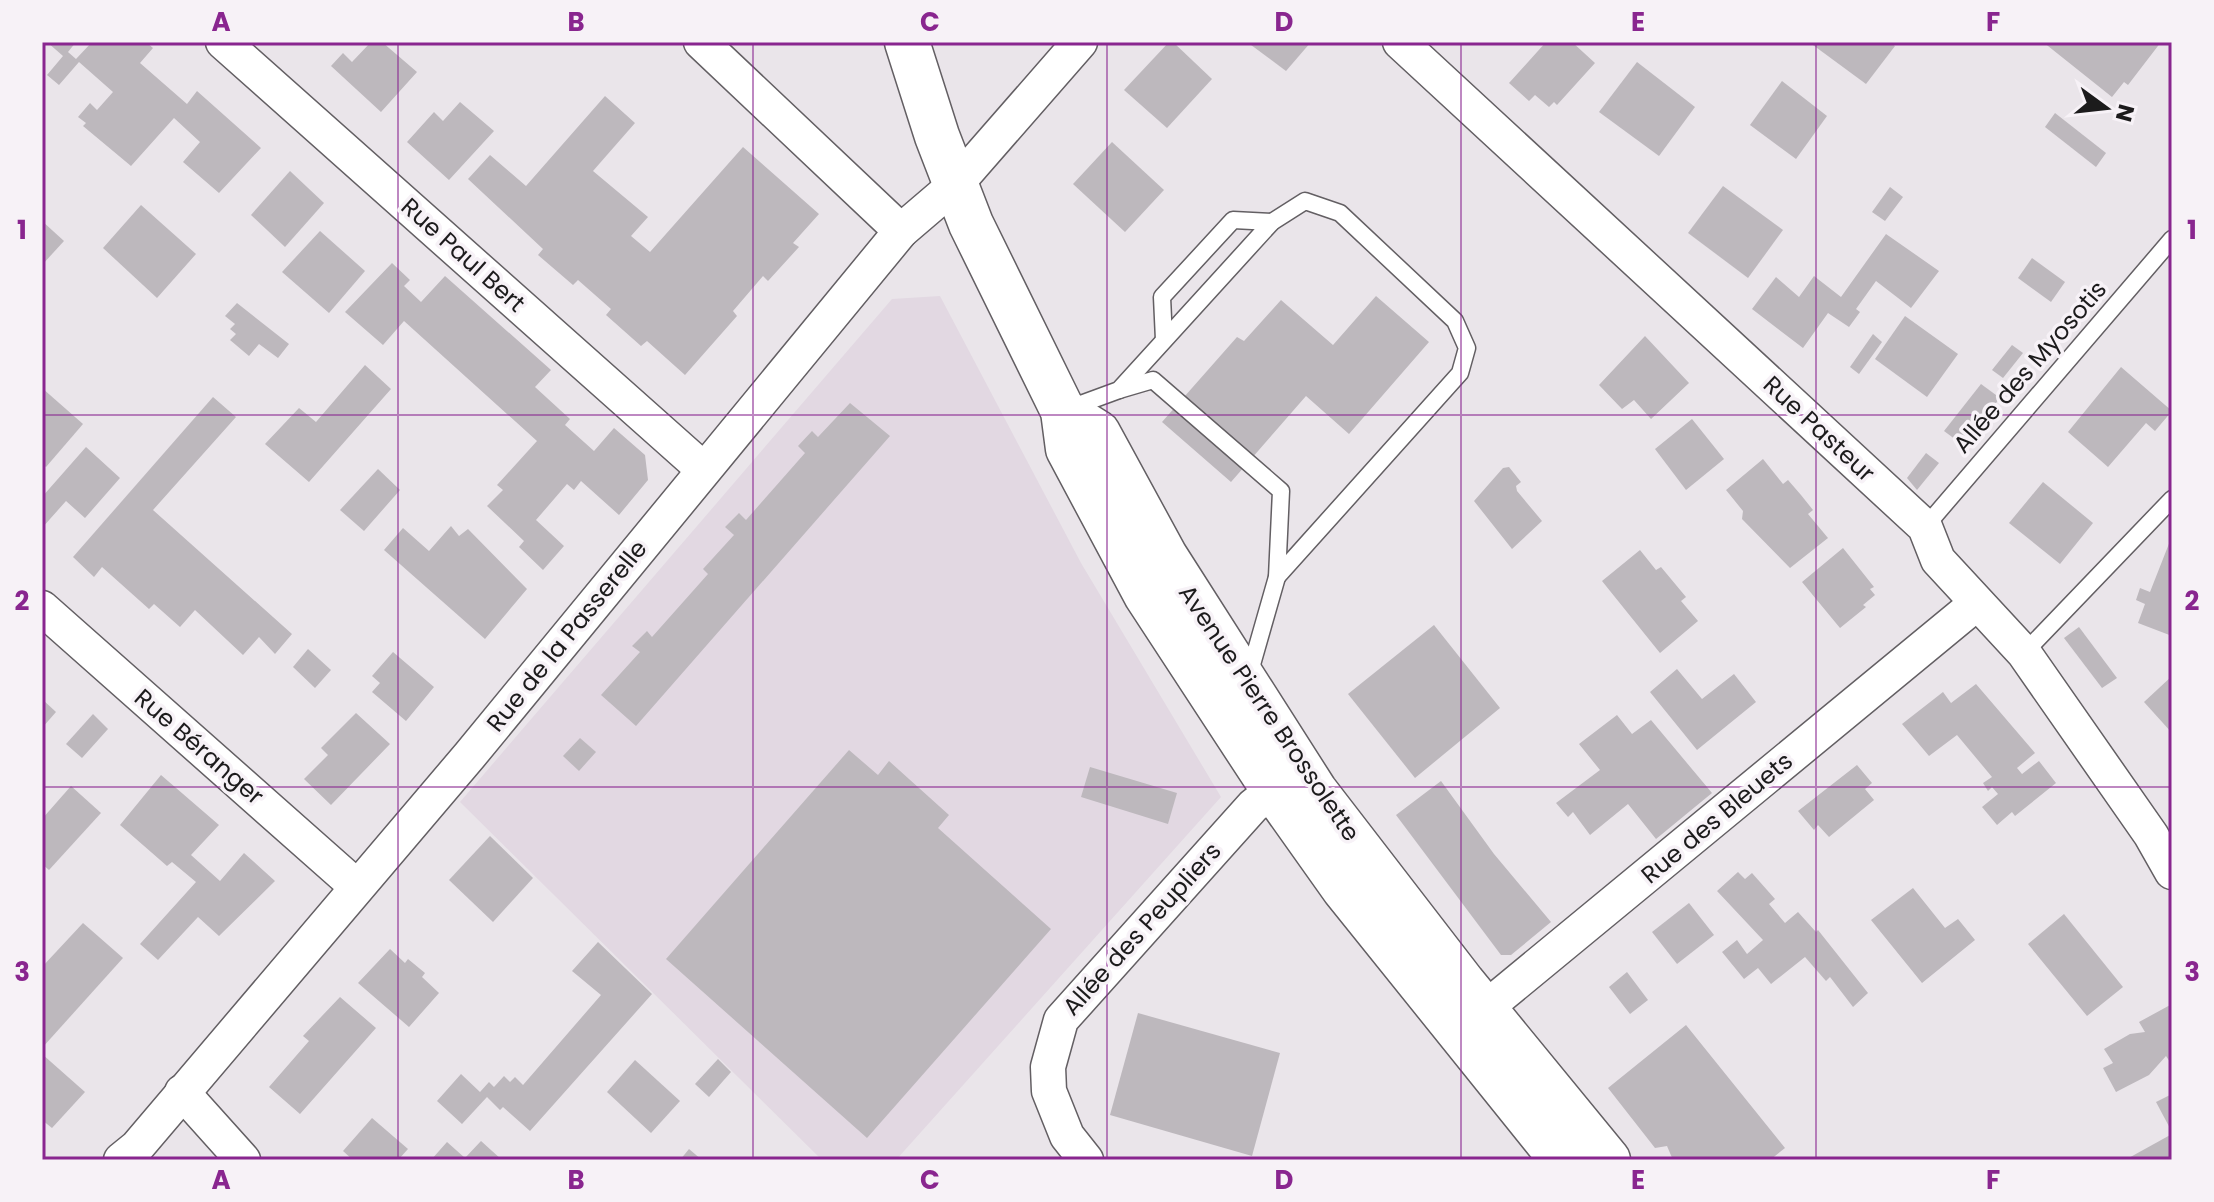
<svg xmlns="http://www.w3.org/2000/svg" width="2214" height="1202" viewBox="0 0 2214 1202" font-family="Poppins,sans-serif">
<rect width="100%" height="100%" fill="#eae5ea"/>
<path fill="#e2d8e2" d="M 940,296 L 1081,563 L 1221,797 L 896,1160 L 822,1160 L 460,802 L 892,299 Z"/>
<g fill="#bdb8bd">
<path d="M 47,42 L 76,42 L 68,52 L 76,59 L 92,42 L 146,42 L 153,48 L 140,63 L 187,104 L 197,91 L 261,148 L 219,193 L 183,162 L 200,142 L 174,118 L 131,166 L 83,126 L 86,123 L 78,117 L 90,103 L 97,110 L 113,92 L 79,62 L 59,85 L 47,75 L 63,56 Z"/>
<path d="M 371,42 L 382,42 L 417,72 L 381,112 L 331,66 L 343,53 L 352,62 Z"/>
<path d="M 1169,42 L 1173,42 L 1212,79 L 1167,128 L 1124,90 Z"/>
<path d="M 1247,42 L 1311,42 L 1286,71 Z"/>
<path d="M 1546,42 L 1572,42 L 1595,63 L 1557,105 L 1554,102 L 1549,107 L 1535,95 L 1529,101 L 1509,83 Z"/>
<path d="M 1815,42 L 1890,42 L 1895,46 L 1866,84 L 1813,45 Z"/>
<path d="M 2043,42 L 2161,42 L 2128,85 L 2124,82 L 2112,97 Z"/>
<path d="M 1637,62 L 1695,107 L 1659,156 L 1599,112 Z"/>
<path d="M 1782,81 L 1827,116 L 1796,159 L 1750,125 Z"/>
<path d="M 605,96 L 635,123 L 593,171 L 648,217 L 631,236 L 650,252 L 743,147 L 819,214 L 793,243 L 799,247 L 768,281 L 763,276 L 733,311 L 737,316 L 685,375 L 647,341 L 641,346 L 606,315 L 611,309 L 578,280 L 573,285 L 538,255 L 543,249 L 468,179 L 490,155 L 526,186 Z"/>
<path d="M 460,102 L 494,131 L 449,180 L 407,142 L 434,112 L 443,121 Z"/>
<path d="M 2055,113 L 2106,153 L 2096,167 L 2045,127 Z"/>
<path d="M 1112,142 L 1164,190 L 1125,232 L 1073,184 Z"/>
<path d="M 290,171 L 324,203 L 285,247 L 251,215 Z"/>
<path d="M 1723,186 L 1783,230 L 1748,278 L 1688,233 Z"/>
<path d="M 1890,187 L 1903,197 L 1885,221 L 1872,212 Z"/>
<path d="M 141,205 L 196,254 L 157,298 L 103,248 Z"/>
<path d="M 42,221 L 64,241 L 42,265 Z"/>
<path d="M 320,231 L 365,271 L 329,313 L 282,272 Z"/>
<path d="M 1886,234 L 1939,271 L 1911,308 L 1876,281 L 1856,309 L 1860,312 L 1849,327 L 1828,313 L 1803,348 L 1752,309 L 1776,277 L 1799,297 L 1814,276 L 1841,297 Z"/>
<path d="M 2032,258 L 2065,282 L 2051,302 L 2018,278 Z"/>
<path d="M 392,263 L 410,280 L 404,286 L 421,302 L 445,276 L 551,370 L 535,387 L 570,419 L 565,425 L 594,451 L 614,428 L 645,455 L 648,480 L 619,515 L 581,481 L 574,490 L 567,484 L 536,520 L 564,546 L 543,570 L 519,547 L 524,541 L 487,506 L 503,490 L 497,485 L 537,441 L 404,321 L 383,345 L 345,312 Z"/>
<path d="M 1376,296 L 1429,342 L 1349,434 L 1306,396 L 1231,482 L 1162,422 L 1237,337 L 1244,341 L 1281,300 L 1333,345 Z"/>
<path d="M 237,303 L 289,344 L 278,358 L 259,344 L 249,356 L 230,340 L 236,334 L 230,329 L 235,324 L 225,316 Z"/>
<path d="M 1905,316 L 1958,354 L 1927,397 L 1875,359 Z"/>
<path d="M 1873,334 L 1882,342 L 1859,374 L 1850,367 Z"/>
<path d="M 1645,336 L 1689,383 L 1651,419 L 1634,400 L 1622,409 L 1599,385 Z"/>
<path d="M 2012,345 L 2023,353 L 2003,378 L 1992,370 Z"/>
<path d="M 365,365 L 391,389 L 309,482 L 265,444 L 299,408 L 316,422 Z"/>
<path d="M 2121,367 L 2172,411 L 2155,431 L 2146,423 L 2108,467 L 2068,432 Z"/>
<path d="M 1981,384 L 2000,398 L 1963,445 L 1944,431 Z"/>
<path d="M 42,388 L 83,424 L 46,467 L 42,464 Z"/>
<path d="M 213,397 L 236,417 L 153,510 L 292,634 L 275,654 L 259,637 L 243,655 L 195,610 L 180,627 L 154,604 L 149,609 L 102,567 L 94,577 L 73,557 Z"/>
<path d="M 850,403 L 890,436 L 636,726 L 601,695 L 640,652 L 632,646 L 647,631 L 652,637 L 708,574 L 703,569 L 734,535 L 725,527 L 739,513 L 746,520 L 805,453 L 798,446 L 812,431 L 818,437 Z"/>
<path d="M 1692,419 L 1724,459 L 1686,490 L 1655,449 Z"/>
<path d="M 86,447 L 120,478 L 85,518 L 66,501 L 42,528 L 42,497 Z"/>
<path d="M 1926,453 L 1939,463 L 1917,490 L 1907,478 Z"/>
<path d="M 1763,459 L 1783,484 L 1788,480 L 1801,495 L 1813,510 L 1808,514 L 1828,538 L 1790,568 L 1742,519 L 1743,511 L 1726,490 Z"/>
<path d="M 1509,467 L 1521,482 L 1516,486 L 1517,491 L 1542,521 L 1512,549 L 1474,501 L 1503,468 Z"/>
<path d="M 378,469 L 400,490 L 364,531 L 340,510 Z"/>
<path d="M 2043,482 L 2093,523 L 2060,564 L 2009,523 Z"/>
<path d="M 451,526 L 459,536 L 468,529 L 527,589 L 485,639 L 384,550 L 403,528 L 429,551 Z"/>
<path d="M 2172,536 L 2172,636 L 2138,623 L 2145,604 L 2136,600 L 2140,588 L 2150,592 Z"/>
<path d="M 1843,548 L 1874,587 L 1870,589 L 1875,595 L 1863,605 L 1866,607 L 1840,628 L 1802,582 Z"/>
<path d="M 1640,550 L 1656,570 L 1661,567 L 1686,597 L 1681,601 L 1698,621 L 1660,653 L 1602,581 Z"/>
<path d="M 1434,625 L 1500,708 L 1415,778 L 1348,694 Z"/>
<path d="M 2079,627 L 2117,678 L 2102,688 L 2064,638 Z"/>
<path d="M 308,649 L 331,670 L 315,688 L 293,667 Z"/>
<path d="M 393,652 L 434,687 L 406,721 L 372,692 L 380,683 L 372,676 Z"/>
<path d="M 1677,669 L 1702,699 L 1734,674 L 1756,702 L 1697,750 L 1650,692 Z"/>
<path d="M 2172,676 L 2172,733 L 2144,702 Z"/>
<path d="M 1976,684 L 2035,753 L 2017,768 L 2022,774 L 2039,761 L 2056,783 L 2015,816 L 2012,812 L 1997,825 L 1982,807 L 1998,794 L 1992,787 L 1988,791 L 1983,783 L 1992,777 L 1957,735 L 1929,756 L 1902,724 L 1943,692 L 1951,703 Z"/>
<path d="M 42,699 L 56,712 L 42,728 Z"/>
<path d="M 356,713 L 390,744 L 331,805 L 304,779 L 328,755 L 321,748 Z"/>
<path d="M 93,714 L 108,729 L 82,758 L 66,744 Z"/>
<path d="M 1617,715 L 1632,734 L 1651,720 L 1712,793 L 1656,839 L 1628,804 L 1590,835 L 1573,812 L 1568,817 L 1556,803 L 1600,770 L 1579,744 Z"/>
<path d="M 580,738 L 596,752 L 579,771 L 563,756 Z"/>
<path d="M 849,750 L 878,775 L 889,761 L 949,815 L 938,828 L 1051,929 L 867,1138 L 666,959 Z"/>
<path d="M 1857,765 L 1872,783 L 1865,789 L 1874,800 L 1829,837 L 1818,825 L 1814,830 L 1798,811 Z"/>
<path d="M 1090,767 L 1177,793 L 1168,824 L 1081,797 Z"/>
<path d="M 161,775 L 219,825 L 191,855 L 220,881 L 244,853 L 275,881 L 219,936 L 198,917 L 158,960 L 140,944 L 196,882 L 172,862 L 167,866 L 120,825 Z"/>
<path d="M 1441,781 L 1494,854 L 1551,922 L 1511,955 L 1501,955 L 1396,815 Z"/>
<path d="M 71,786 L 101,813 L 49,870 L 42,864 L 42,819 Z"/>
<path d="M 490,836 L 533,878 L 493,922 L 449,880 Z"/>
<path d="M 1738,872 L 1745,879 L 1752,873 L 1775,899 L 1769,904 L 1785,923 L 1798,912 L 1816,932 L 1818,930 L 1868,993 L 1853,1007 L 1830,977 L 1826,981 L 1805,957 L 1771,984 L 1758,968 L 1744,979 L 1722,952 L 1737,940 L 1747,954 L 1763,940 L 1717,891 Z"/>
<path d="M 1913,888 L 1945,928 L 1958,919 L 1975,940 L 1922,983 L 1871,920 Z"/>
<path d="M 1689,903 L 1714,935 L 1677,964 L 1652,932 Z"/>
<path d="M 2064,914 L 2123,987 L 2087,1016 L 2028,944 Z"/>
<path d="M 83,923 L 123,958 L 42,1048 L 42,967 Z"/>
<path d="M 598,942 L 652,994 L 530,1131 L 503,1107 L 500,1110 L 487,1097 L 462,1124 L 437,1101 L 461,1074 L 480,1092 L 489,1082 L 494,1087 L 504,1076 L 510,1082 L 515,1077 L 523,1085 L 601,995 L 572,971 Z"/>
<path d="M 390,949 L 405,963 L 408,959 L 425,973 L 422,977 L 439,993 L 409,1027 L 358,983 Z"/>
<path d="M 1627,972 L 1648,1000 L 1630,1014 L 1609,987 Z"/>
<path d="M 340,997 L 376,1028 L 300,1114 L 269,1087 L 309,1041 L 303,1036 Z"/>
<path d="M 2172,1004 L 2172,1065 L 2166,1056 L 2149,1075 L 2116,1092 L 2103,1068 L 2113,1063 L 2104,1049 L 2130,1034 L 2145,1032 L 2139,1022 Z"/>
<path d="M 1138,1013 L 1280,1053 L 1252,1156 L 1110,1115 Z"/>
<path d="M 1686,1025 L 1785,1148 L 1770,1160 L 1673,1160 L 1667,1146 L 1655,1148 L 1608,1088 Z"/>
<path d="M 42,1054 L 85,1092 L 52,1128 L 42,1120 Z"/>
<path d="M 718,1059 L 731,1072 L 709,1097 L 695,1084 Z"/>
<path d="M 635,1060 L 680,1101 L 651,1133 L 607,1092 Z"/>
<path d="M 2172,1094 L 2172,1132 L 2156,1102 Z"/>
<path d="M 372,1118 L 408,1149 L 398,1160 L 353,1160 L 343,1151 Z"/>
<path d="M 2172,1134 L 2172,1160 L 2125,1160 Z"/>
<path d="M 481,1141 L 502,1160 L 431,1160 L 447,1142 L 465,1158 Z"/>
<path d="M 689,1149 L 702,1160 L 680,1160 Z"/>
</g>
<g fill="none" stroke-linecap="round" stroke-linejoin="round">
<defs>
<g id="lane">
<path d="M 1164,340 L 1162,297 L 1233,220 L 1272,222"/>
<path d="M 1119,390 L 1153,380 L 1281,491 L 1277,577 L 1251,668 L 1245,673"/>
<path d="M 1070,408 L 1119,390 L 1272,222 L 1305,201 L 1340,213 L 1455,321 L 1467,348 L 1460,373 L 1277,577"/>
<path d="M 1925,527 L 2172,239"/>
<path d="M 2024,653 L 2172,499"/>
</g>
<g id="street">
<path d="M 223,42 L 703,469"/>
<path d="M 701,42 L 901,231"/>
<path d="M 1400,42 L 1925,527 L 1938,560 L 2024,653 L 2151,835 L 2172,872"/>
<path d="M 42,608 L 356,886"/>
<path d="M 1465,1025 L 1977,603"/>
<path d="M 182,1092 L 243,1160"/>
<path d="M 121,1160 L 137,1147 L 470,755 L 901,231 L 956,184 L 1080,42"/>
<path d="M 1086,1160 L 1067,1136 L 1049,1091 L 1048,1067 L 1061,1020 L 1253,806 L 1291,776"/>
</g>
<g id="secondary">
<path d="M 907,42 L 937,136 L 971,224 L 1063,411 L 1068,449 L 1146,595 L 1273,789 L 1344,889 L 1562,1160"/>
<path d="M 1063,411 L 1098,433 L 1165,556 L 1315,791 L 1463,983 L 1608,1160"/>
</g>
</defs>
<use href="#lane" stroke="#635f63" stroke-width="19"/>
<use href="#street" stroke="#635f63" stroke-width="37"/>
<use href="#secondary" stroke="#635f63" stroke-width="47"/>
<use href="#lane" stroke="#fff" stroke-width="16"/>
<use href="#street" stroke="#fff" stroke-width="34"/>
<use href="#secondary" stroke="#fff" stroke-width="44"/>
</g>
<path fill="none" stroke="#89268f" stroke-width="2" stroke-opacity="0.55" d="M 398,42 L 398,1160M 753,42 L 753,1160M 1107,42 L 1107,1160M 1461,42 L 1461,1160M 1816,42 L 1816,1160M 42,415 L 2172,415M 42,787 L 2172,787"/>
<g text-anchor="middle" stroke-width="7" stroke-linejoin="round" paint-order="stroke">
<g font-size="24" fill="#1c1b1c" stroke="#f7f2f7">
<text transform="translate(463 255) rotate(42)" y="8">Rue Paul Bert</text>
<text transform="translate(2030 367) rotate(-49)" y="8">Allée des Myosotis</text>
<text transform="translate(1819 429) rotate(43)" y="8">Rue Pasteur</text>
<text transform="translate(567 636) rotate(-51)" y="8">Rue de la Passerelle</text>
<text transform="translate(1269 713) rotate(56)" y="8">Avenue Pierre Brossolette</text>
<text transform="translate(199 747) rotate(41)" y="8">Rue Béranger</text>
<text transform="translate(1717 818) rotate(-40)" y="8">Rue des Bleuets</text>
<text transform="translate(1142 929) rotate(-48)" y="8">Allée des Peupliers</text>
</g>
</g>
<rect width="2214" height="1202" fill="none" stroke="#f7f2f7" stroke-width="88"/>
<g transform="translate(2106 108) rotate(105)" stroke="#f7f2f7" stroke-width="6" paint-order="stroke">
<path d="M0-6L14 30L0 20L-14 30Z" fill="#1c1b1c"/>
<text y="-12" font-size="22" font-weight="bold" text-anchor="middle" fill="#1c1b1c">N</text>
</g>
<rect x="44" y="44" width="2126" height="1114" fill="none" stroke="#89268f" stroke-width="3"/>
<g font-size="26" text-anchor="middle" font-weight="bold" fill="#89268f">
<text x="221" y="31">A</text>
<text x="576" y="31">B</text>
<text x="930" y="31">C</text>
<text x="1284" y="31">D</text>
<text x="1638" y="31">E</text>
<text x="1993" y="31">F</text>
<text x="22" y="239">1</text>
<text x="2192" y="239">1</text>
<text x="22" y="610">2</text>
<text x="2192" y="610">2</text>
<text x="22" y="981">3</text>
<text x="2192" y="981">3</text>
<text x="221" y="1189">A</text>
<text x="576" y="1189">B</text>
<text x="930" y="1189">C</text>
<text x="1284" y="1189">D</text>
<text x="1638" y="1189">E</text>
<text x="1993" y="1189">F</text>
</g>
</svg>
